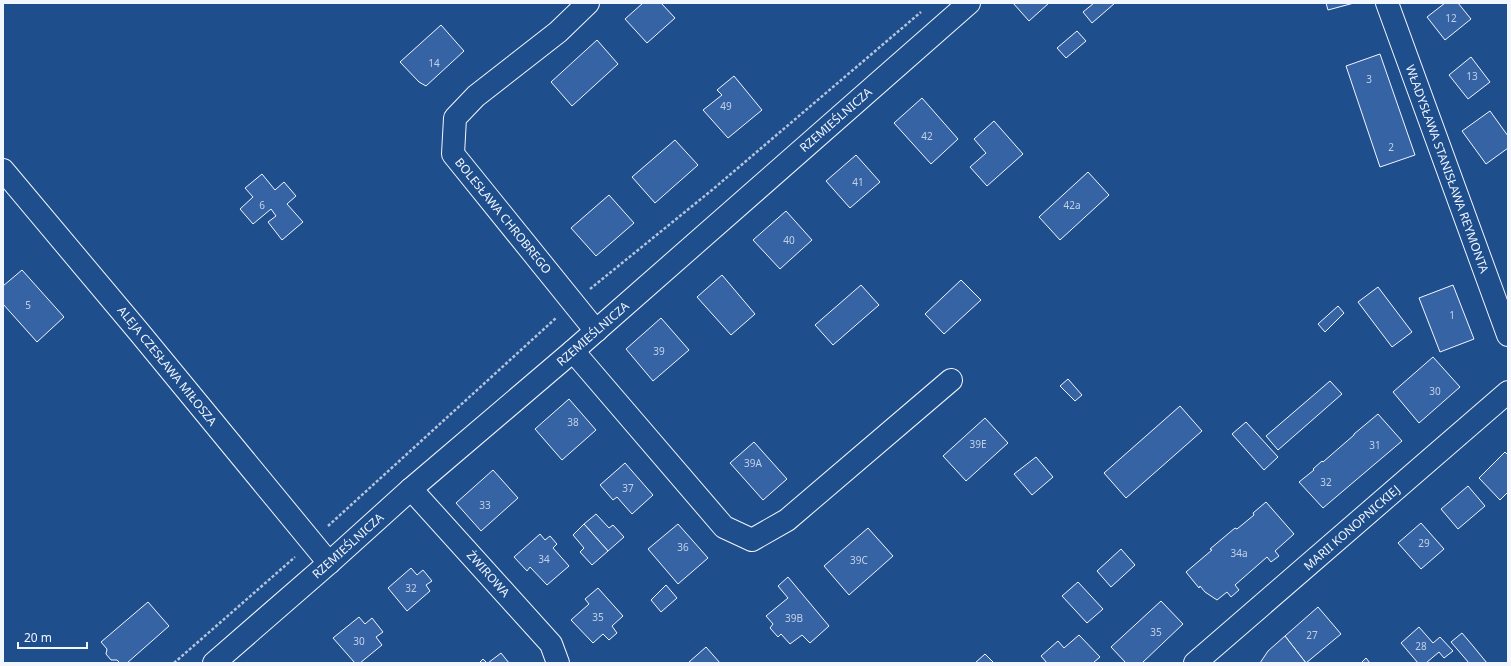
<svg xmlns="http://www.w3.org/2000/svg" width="1511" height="666" viewBox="0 0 1511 666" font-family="'Noto Sans',sans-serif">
<rect width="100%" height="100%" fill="#1f4e8c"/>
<g fill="#3563a3" stroke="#f2f6ff">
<path d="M 643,3 L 661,3 L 675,18 L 647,43 L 625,19 Z"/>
<path d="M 1013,3 L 1049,3 L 1029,21 Z"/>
<path d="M 1094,3 L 1115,3 L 1092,23 L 1083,12 Z"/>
<path d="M 1326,3 L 1354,3 L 1328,10 Z"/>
<path d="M 1445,3 L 1458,3 L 1471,19 L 1445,40 L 1427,17 Z"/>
<path d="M 441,25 L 464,51 L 426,86 L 419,82 L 400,62 Z"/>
<path d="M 1077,31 L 1086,41 L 1066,58 L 1057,48 Z"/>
<path d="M 597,40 L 618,64 L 572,106 L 551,82 Z"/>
<path d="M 1380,54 L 1415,155 L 1380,167 L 1346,66 Z"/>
<path d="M 1471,57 L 1490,82 L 1468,99 L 1449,75 Z"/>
<path d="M 734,76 L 762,110 L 728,138 L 703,110 L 722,95 L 717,90 Z"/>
<path d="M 922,98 L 958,139 L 931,164 L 894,123 Z"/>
<path d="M 1490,111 L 1508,136 L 1508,148 L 1486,164 L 1462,131 Z"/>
<path d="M 994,121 L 1023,154 L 987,186 L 970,167 L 986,153 L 974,139 Z"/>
<path d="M 675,140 L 698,165 L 655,203 L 632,177 Z"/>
<path d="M 856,155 L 880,182 L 850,208 L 826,181 Z"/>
<path d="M 1088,172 L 1109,195 L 1060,240 L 1039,217 Z"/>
<path d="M 262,174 L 275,190 L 284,182 L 296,196 L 287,204 L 303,222 L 282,240 L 268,222 L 276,216 L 271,209 L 253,224 L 240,209 L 253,197 L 245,188 Z"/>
<path d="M 609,195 L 634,223 L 596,256 L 571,228 Z"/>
<path d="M 786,211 L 812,240 L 780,269 L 753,240 Z"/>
<path d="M 22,270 L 64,317 L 37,342 L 3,304 L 3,286 Z"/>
<path d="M 722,275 L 755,314 L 731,335 L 697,297 Z"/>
<path d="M 961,280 L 981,300 L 944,334 L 925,314 Z"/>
<path d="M 861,285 L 879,305 L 833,345 L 815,325 Z"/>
<path d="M 1453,285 L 1474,339 L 1440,352 L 1419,298 Z"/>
<path d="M 1378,287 L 1412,332 L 1392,347 L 1358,302 Z"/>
<path d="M 1338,306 L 1344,313 L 1325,332 L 1318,324 Z"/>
<path d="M 661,318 L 689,350 L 653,381 L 626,349 Z"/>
<path d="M 1433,357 L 1460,387 L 1419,423 L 1393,392 Z"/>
<path d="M 1068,379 L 1082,395 L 1075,401 L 1060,386 Z"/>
<path d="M 1330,381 L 1342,394 L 1278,450 L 1266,436 Z"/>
<path d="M 569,399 L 596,430 L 562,460 L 535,429 Z"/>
<path d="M 1180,406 L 1202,431 L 1126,498 L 1104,473 Z"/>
<path d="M 1378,414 L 1402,441 L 1323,508 L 1299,482 L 1314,470 L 1313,469 L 1322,461 L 1323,462 L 1354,435 L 1354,434 Z"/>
<path d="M 985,418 L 1008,443 L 966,481 L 943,456 Z"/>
<path d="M 1246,422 L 1278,457 L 1264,470 L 1232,434 Z"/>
<path d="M 754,442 L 787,479 L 763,500 L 730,463 Z"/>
<path d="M 1505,452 L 1508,455 L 1508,492 L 1500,500 L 1479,478 Z"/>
<path d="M 1036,457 L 1053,477 L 1032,495 L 1014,474 Z"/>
<path d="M 625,463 L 653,495 L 632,514 L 617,497 L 613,500 L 600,485 Z"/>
<path d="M 493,470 L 518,498 L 481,531 L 456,503 Z"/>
<path d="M 1468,486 L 1485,506 L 1458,529 L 1441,509 Z"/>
<path d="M 1266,502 L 1294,534 L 1275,551 L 1279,556 L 1271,562 L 1267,557 L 1235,585 L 1239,590 L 1231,597 L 1227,592 L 1217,600 L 1205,592 L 1200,586 L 1199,588 L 1186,572 L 1212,550 L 1210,549 L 1235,528 L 1237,529 L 1254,515 L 1253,513 Z"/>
<path d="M 596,514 L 609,528 L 613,525 L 624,537 L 608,551 L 584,524 Z"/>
<path d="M 1421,523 L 1444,549 L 1421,569 L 1398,543 Z"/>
<path d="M 584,524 L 608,551 L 592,565 L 580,552 L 584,548 L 573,535 Z"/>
<path d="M 678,524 L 708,558 L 678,584 L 648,549 Z"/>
<path d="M 868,528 L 893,556 L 849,595 L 824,566 Z"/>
<path d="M 540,534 L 545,540 L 550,536 L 557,544 L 553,548 L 569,566 L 547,585 L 530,567 L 527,571 L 514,557 Z"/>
<path d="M 1121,549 L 1135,565 L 1111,587 L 1097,571 Z"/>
<path d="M 411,568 L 417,575 L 423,570 L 432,581 L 426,585 L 430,591 L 407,611 L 388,588 Z"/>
<path d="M 788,577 L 829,626 L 810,643 L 802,635 L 790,644 L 781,634 L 778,637 L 770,628 L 773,624 L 766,616 L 788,598 L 778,586 Z"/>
<path d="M 1078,582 L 1103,609 L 1087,623 L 1062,596 Z"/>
<path d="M 666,585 L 677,598 L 661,612 L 651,600 Z"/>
<path d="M 598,588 L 623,616 L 612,626 L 617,633 L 609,640 L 603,634 L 593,643 L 571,620 L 589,604 L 585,599 Z"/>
<path d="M 1161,601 L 1183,624 L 1142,663 L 1126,663 L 1111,647 Z"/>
<path d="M 148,602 L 169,626 L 127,663 L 120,663 L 117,660 L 111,660 L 106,654 L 107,649 L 101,642 Z"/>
<path d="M 1318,607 L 1341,634 L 1306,663 L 1285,636 Z"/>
<path d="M 359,617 L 365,624 L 372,618 L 383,632 L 376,637 L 382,645 L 360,663 L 355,663 L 333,638 Z"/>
<path d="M 1419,627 L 1433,643 L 1440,637 L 1453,651 L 1444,658 L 1439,652 L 1426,663 L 1418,663 L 1401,643 Z"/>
<path d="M 1462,633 L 1473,646 L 1487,663 L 1469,663 L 1451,642 Z"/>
<path d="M 1079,635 L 1100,657 L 1093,663 L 1047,663 L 1041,656 L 1058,641 L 1064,648 Z"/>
<path d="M 1285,636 L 1306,663 L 1260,663 L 1268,651 Z"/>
<path d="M 706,647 L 720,663 L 689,663 L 689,662 Z"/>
<path d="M 501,653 L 509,663 L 488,663 Z"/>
<path d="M 985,654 L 994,663 L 975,663 Z"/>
<path d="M 1366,658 L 1370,663 L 1361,663 Z"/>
<path d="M 483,659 L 487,663 L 479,663 Z"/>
</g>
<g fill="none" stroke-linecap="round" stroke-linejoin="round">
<defs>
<g id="minor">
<path d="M 588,3 L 558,32 L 476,96 L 455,118 L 453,154 L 596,331"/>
<path d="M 1387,3 L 1508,335"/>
<path d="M 3,170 L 139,332 L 329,563"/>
<path d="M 573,351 L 724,527 L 752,540 L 787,520 L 951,380"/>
<path d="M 411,489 L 551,644 L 558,663"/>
<path d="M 214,663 L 329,563 L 411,489 L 573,351 L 969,3"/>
<path d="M 1195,663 L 1508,392"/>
</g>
</defs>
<use href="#minor" stroke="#f2f6ff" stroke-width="24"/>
<g stroke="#b3c4dc" stroke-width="2.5" stroke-dasharray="3 2" stroke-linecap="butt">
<path d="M 590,289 L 712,190 L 921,12"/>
<path d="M 328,526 L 556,318"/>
<path d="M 174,663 L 295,557"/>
</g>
<use href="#minor" stroke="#1f4e8c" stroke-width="22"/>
</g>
<g text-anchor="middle" stroke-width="3" stroke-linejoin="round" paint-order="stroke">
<g font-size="10" fill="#c3d1e8">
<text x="1451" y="22">12</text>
<text x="434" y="67">14</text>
<text x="1472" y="80">13</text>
<text x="1369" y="83">3</text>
<text x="726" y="110">49</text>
<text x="927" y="140">42</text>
<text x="1391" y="151">2</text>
<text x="858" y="186">41</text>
<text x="262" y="209">6</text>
<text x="1072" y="209">42a</text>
<text x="789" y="244">40</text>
<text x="28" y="309">5</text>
<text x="1452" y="319">1</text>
<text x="659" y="355">39</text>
<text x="1435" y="395">30</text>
<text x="573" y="426">38</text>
<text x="978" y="448">39E</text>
<text x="1375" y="449">31</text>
<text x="753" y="467">39A</text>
<text x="1326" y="486">32</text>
<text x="628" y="492">37</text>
<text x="485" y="509">33</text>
<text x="1424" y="547">29</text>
<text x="683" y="551">36</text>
<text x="1239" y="557">34a</text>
<text x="544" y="563">34</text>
<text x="859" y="564">39C</text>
<text x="411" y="592">32</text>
<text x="598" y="621">35</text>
<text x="794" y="622">39B</text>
<text x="1156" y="636">35</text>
<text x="1312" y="639">27</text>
<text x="359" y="645">30</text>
<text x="1421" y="650">28</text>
</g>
<g font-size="12" fill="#f2f6ff" stroke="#1f4e8c">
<text transform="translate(836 120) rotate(-41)" y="4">RZEMIEŚLNICZA</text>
<text transform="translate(1447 169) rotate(70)" y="4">WŁADYSŁAWA STANISŁAWA REYMONTA</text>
<text transform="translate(503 216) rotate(51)" y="4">BOLESŁAWA CHROBREGO</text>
<text transform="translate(593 334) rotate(-41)" y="4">RZEMIEŚLNICZA</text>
<text transform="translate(167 366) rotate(51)" y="4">ALEJA CZESŁAWA MIŁOSZA</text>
<text transform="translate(1352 528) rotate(-41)" y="4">MARII KONOPNICKIEJ</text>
<text transform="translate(348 546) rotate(-42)" y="4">RZEMIEŚLNICZA</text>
<text transform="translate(488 574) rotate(48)" y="4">ŻWIROWA</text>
</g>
</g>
<rect width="1511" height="666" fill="none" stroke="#f2f6ff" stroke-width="8"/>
<path d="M18 642v6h69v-6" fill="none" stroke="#f2f6ff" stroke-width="2"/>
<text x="24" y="642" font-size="12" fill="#f2f6ff" stroke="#1f4e8c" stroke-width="3" paint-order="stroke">20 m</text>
</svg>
